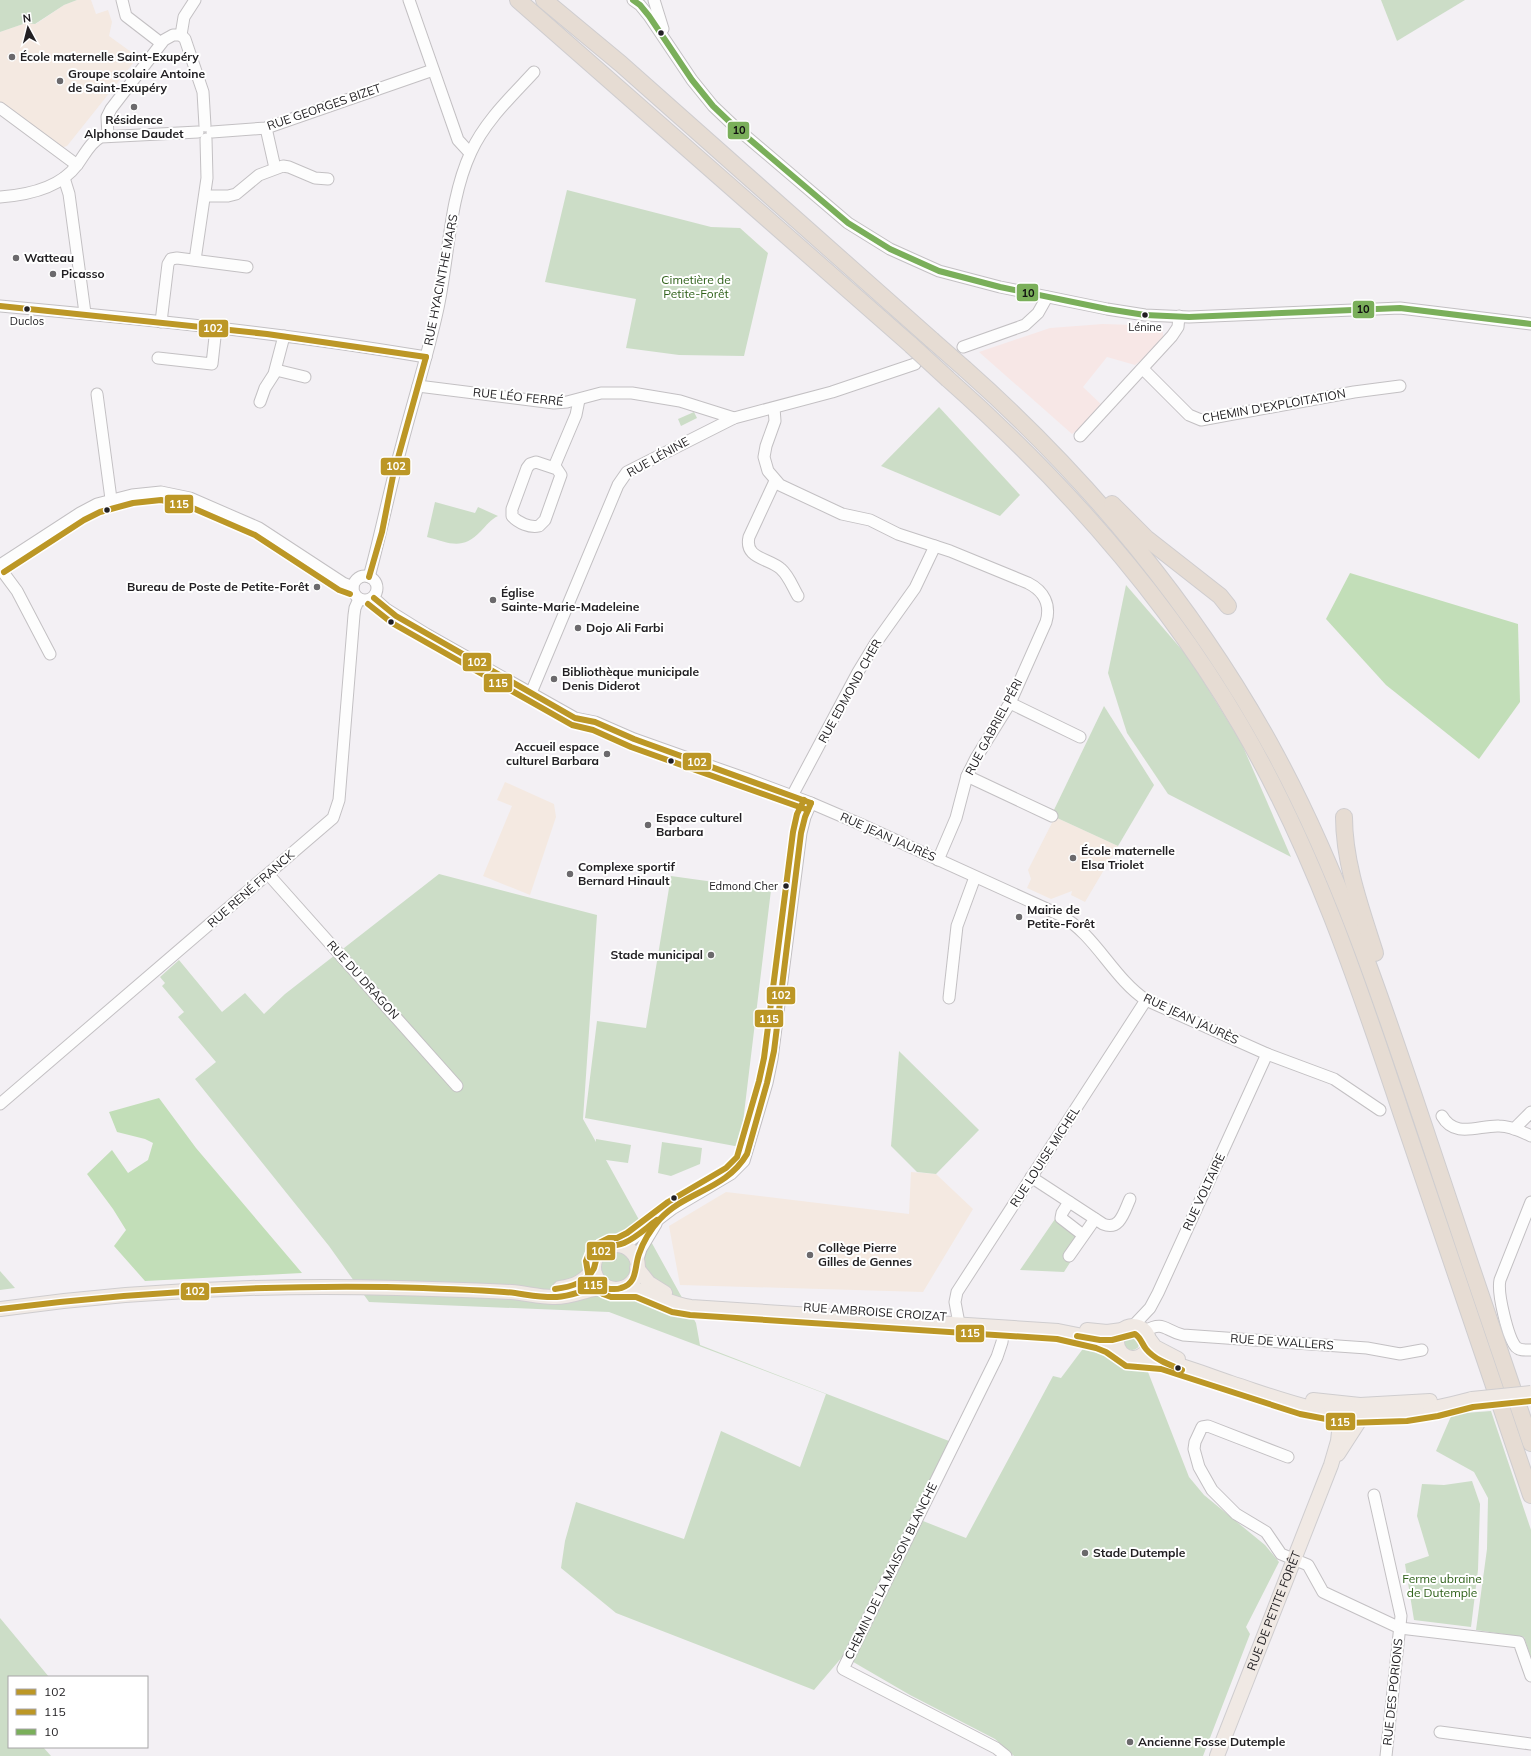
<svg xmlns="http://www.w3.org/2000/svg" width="1531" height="1756" viewBox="0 0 1531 1756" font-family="Mulish,sans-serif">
<rect width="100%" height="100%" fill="#f3f0f4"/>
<path fill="#f7e7e6" d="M 1103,324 L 1162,326 L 1164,343 L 1135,365 L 1107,357 L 1083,387 L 1105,408 L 1072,434 L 979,352 L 1050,328 Z"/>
<g fill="#f4e9e1">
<path d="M 77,0 L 91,0 L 96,14 L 108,10 L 112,22 L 109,36 L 138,57 L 67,146 L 61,148 L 0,105 L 0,32 L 26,23 L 36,24 L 64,5 Z"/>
<path d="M 505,782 L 554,804 L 556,817 L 530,895 L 483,876 L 512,806 L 497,800 Z"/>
<path d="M 1055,817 L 1118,846 L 1085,902 L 1071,895 L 1072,891 L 1051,899 L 1027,888 L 1031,879 L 1028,870 Z"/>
<path d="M 911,1172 L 936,1174 L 973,1209 L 923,1292 L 680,1285 L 669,1226 L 726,1192 L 909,1214 Z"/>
</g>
<g fill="#ccddc7">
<path d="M 0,0 L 77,0 L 64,5 L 35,24 L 26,23 L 0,32 Z"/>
<path d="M 1381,0 L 1465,0 L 1397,41 Z"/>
<path d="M 567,190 L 711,227 L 740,228 L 768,253 L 744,356 L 679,355 L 626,348 L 636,299 L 545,282 Z"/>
<path d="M 939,407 L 1020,495 L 1000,516 L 881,466 Z"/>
<path d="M 694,412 L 697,418 L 681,426 L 678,419 Z"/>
<path d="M 435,502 L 475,513 L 478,507 L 498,516 C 491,519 486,526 481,531 C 462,551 450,543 427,537 Z"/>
<path d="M 1126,585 L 1189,658 L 1241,742 L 1291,857 L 1168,794 L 1127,733 L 1108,673 Z"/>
<path d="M 1104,706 L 1154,785 L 1118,846 L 1055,817 L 1053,812 Z"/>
<path d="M 439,874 L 597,915 L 583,1119 L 596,1142 L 596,1139 L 631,1145 L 628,1163 L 606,1160 L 696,1323 L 700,1345 L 949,1441 L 918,1519 L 966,1538 L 1053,1376 L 1061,1378 L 1085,1346 L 1148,1372 L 1189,1477 L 1204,1495 L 1265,1545 L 1279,1562 L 1246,1627 L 1250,1634 L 1203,1756 L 1014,1756 L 995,1739 L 910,1695 L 843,1656 L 814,1690 L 616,1613 L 561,1568 L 565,1541 L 576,1502 L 684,1539 L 721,1431 L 800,1467 L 826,1394 L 609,1312 L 369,1302 L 329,1246 L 195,1079 L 216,1062 L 178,1017 L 184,1012 L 162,986 L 165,983 L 160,977 L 179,960 L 222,1012 L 245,993 L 264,1014 L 285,994 Z"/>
<path d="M 671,876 L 771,890 L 740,1147 L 585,1118 L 597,1021 L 646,1028 Z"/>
<path d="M 899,1051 L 979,1130 L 936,1174 L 917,1172 L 891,1146 Z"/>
<path d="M 662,1142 L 702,1148 L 700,1164 L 671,1176 L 658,1173 Z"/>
<path d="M 1055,1219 L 1076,1232 L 1077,1236 L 1065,1257 L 1071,1261 L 1064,1272 L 1020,1270 Z"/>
<path d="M 0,1271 L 15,1288 L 0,1290 Z"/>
<circle cx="1132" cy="1342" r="8"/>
<path d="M 1491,1411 L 1531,1530 L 1531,1658 L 1524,1637 L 1476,1630 L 1487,1549 L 1488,1498 L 1474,1472 L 1436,1451 L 1452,1414 Z"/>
<path d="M 1472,1481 L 1480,1504 L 1478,1570 L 1471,1627 L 1414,1620 L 1405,1564 L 1429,1556 L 1417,1516 L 1422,1484 L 1444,1485 Z"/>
<path d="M 0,1618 L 49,1677 L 9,1677 L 9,1747 L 43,1747 L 51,1756 L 0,1756 Z"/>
</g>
<g fill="#c2deb8">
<path d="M 1350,573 L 1518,624 L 1520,702 L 1479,759 L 1386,685 L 1326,619 Z"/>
<path d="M 159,1098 L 196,1148 L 302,1273 L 145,1281 L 114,1246 L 126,1230 L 113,1209 L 87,1174 L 112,1150 L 128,1173 L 148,1160 L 153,1143 L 145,1139 L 117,1132 L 109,1112 Z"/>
</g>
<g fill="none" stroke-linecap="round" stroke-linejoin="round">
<defs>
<g id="minor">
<path d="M 122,0 L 126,16 L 161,43"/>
<path d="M 409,0 L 458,140 L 470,153"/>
<path d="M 633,0 L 640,5 L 649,16 L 692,80 L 713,106 L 734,126 L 848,223 L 890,249 L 939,271 L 1000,287 L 1107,309 L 1145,315 L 1189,317 L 1400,308 L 1531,324"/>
<path d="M 654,0 L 663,29"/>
<path d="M 181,35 L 185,39 L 203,92 L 205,126"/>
<path d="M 181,35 L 184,17 L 195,0"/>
<path d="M 0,108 L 77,165"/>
<path d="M 266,128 L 275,168"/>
<path d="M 212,132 L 266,128 L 433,70"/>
<path d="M 108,136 L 107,117 L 111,109 L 164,40 L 173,35 L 181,35"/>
<path d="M 64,178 L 69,194 L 85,313"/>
<path d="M 205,196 L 228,196 L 236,194 L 259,175 L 283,166 L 289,167 L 315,178 L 328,179"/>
<path d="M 0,197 C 27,195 60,188 77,165 C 84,156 90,142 101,137 L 198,132"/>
<path d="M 195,260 L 207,178 L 206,139"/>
<path d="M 0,306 C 142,319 285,333 426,357"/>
<path d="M 161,322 L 168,264 L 171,259 L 177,258 L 247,267"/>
<path d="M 963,347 L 1025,325 L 1038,313 L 1047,297"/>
<path d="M 158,358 L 212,364 L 216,328"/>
<path d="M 1143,369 L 1189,415 L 1201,420 L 1354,392 L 1400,386"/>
<path d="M 276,370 L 305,377"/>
<path d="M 418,386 L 554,403 L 567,402 L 601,393 L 632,393 L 680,401 L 734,418"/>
<path d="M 97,394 L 111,499"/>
<path d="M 260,402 L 265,388 L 274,374 L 284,336"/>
<path d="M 774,408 L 775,421 L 766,446 L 764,457 L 768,471 L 780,485 L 842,514 L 870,520 L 898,534 L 950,551 L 1028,583 C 1044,591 1051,605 1046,622 L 1010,703 L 976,758 L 967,776 L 956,818 L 938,860"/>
<path d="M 1080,436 L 1172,336 L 1178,327 L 1179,316"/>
<path d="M 536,462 L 557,469 L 561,475 L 545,520 L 539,526 C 530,528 518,523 512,516 L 512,509 L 527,468 L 530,464 Z"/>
<path d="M 554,467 L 576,415 L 579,400"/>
<path d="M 775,481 L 749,537 C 744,559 769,558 781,569 C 789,576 793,588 798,596"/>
<path d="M 0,565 L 80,513 L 97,504 L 132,495 L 161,492 L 190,498 L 259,528 L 343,583 L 353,587"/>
<path d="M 0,568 L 17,591 L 50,654"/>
<circle cx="365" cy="588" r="12"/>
<path d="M 369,577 C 381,534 389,491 401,448 C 413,401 428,355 438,308 C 449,257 449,199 471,152 C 485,121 512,96 534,72"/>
<path d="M 374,598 L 386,609 L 426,634 L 575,718 L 595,722 L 634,739 L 747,779 L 811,803 L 860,824 L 1060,915 C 1096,935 1112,977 1146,1000 L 1267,1054 L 1334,1079 L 1380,1110"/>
<path d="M 531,693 L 618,485 L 627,472 L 734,418 L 832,392 L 915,364"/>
<path d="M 1010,703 L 1080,737"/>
<path d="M 967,776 L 1052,816"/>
<path d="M 792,796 L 858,672 L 875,644 L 915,588 L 935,546"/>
<path d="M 268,874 L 457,1086"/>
<path d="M 949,998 L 957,926 L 975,877"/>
<path d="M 0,1104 L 333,818 L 339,800 L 354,615 L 355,608 L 359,599"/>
<path d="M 1442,1116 C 1455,1139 1479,1125 1499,1126 C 1510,1126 1521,1131 1531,1136"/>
<path d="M 1514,1129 L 1531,1112"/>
<path d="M 1031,1177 L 1103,1224 C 1120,1231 1124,1212 1130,1199"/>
<path d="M 1069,1202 L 1062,1213 L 1061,1218 L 1083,1235"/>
<path d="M 1531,1202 L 1500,1280 C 1497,1293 1508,1338 1516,1347 C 1520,1351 1526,1350 1531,1350"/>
<path d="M 619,1246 L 631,1240 L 672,1209 L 731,1174 L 744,1161 L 767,1083 L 772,1059 L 801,833 L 805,817 L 811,803"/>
<path d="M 1069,1256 L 1095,1219"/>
<path d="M 637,1262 L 641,1249 L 656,1224"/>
<path d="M 958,1318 L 955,1302 L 957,1292 L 1146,1000"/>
<path d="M 1133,1326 L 1150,1308 L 1158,1293 L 1267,1054"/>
<path d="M 1004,1327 L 1002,1342 L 997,1357 L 843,1669 L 996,1748 L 1006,1756"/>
<path d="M 1145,1331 C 1164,1320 1165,1331 1183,1335 L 1367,1348 L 1400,1354 L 1422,1350"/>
<path d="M 1288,1457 L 1208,1426 L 1202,1427 L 1195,1442 L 1194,1449 L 1199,1467 L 1212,1490 L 1236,1514 L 1266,1532 L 1281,1554 L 1308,1565 L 1323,1592 L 1400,1628 L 1519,1642 L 1531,1676"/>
<path d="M 1374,1495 L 1401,1616 L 1386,1756"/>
<path d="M 1440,1732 L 1531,1744"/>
</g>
<g id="major">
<circle cx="616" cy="1267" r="22"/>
<path d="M 637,1268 L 649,1283 L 665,1293"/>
<path d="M 560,1288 C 575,1286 585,1281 594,1268"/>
<path d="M 623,1288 C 647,1289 667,1304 691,1307 L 1058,1331 L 1093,1338 L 1118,1350"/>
<path d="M 0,1309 C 131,1291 265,1284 397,1288 C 435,1289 473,1290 511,1292 C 525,1293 539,1297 553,1297 C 572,1298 588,1288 607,1287"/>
<circle cx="1133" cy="1342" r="16"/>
<path d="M 1087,1330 L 1107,1332 L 1122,1330"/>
<path d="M 1149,1339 L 1155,1347 L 1178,1359"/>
<path d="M 1137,1358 C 1169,1359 1201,1373 1231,1383 C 1265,1394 1299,1407 1333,1413 C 1381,1420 1427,1411 1472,1399"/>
<path d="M 1313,1400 L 1360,1405 L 1430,1401"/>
<path d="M 1338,1454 L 1358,1423 L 1360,1408"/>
<path id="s1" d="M 1217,1756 L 1331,1465 L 1338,1441 L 1341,1414 L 1345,1404"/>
</g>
<g id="highway">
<path d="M 518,0 L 911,345"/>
<path d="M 544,0 L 621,64 L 932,340"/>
<path d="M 965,369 C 1088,478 1196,608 1275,753 C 1341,875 1384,1007 1428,1138 C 1462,1240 1496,1341 1531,1443"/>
<path d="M 948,379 C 1062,480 1164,594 1241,726 C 1313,849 1358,983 1403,1118 C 1446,1244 1488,1370 1531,1495"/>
<path d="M 1112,504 L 1146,538 L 1220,596 L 1228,606"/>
<path d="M 1344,817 C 1344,863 1361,909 1375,953"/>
</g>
</defs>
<use href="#minor" stroke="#c3c0c3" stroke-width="13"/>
<use href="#major" stroke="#cfcdcf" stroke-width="16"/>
<use href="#highway" stroke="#cfcdcf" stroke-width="18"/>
<use href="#minor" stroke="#fdfdfd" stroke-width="11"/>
<use href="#major" stroke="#f0e9e4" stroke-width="14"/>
<use href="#highway" stroke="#e6dcd3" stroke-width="16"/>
<defs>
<path id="major-bridge" d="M 1472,1399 L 1531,1393"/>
<g id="highway-bridge">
<path d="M 932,340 L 965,369"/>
<path d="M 911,345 L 948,379"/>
</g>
</defs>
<use href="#major-bridge" stroke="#cfcdcf" stroke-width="16" stroke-linecap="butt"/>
<use href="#highway-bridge" stroke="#cfcdcf" stroke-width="18" stroke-linecap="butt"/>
<use href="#major-bridge" stroke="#f0e9e4" stroke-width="14"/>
<use href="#highway-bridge" stroke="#e6dcd3" stroke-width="16"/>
<defs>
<g id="bus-1">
<path d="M 0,306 L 267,334 L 426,357"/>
<path d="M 369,577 L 382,532 L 393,476 L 426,357"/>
<path d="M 374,598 L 396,616 L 575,718 L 595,722 L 634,739 L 811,803"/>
<path d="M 555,1289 C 570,1287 587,1283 594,1268 C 596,1262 596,1255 601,1251 C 607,1245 617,1246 624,1243 C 636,1238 646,1228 657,1220"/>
<path d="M 0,1309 C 128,1293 256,1285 385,1287 C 424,1288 464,1289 504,1292 C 521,1293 539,1298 557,1297 C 571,1296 583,1290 597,1288 C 605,1287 613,1291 621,1288 C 638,1283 634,1268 639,1254 C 643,1242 651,1229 660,1219 C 686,1191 726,1190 747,1154 L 767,1083 L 774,1051 L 801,833 L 805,817 L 811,803"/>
</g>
<g id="bus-2">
<path d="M 4,572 L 84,520 L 100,512 L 133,503 L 161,500 L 188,506 L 255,535 L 339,590 L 350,594"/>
<path d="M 368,604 L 392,623 L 572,725 L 593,730 L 631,747 L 808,810"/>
<path d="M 804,800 L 797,814 L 793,832 L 764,1058 L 759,1081 L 737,1157 L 726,1168 L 668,1202 L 627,1233 L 617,1238 L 609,1238 L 599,1243 L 590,1251 L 586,1261 L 589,1279 L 594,1288 L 603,1294 L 611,1297 L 636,1297 L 672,1312 L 690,1315 L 1057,1339 L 1096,1348 L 1106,1352 L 1126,1366 L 1161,1369 L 1300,1414 L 1347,1423 L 1407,1421 L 1438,1416 L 1473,1407 L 1531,1401"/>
<path d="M 1077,1336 L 1100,1340 L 1112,1340 L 1135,1334 C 1141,1338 1142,1344 1146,1349 C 1155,1360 1170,1365 1182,1370"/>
</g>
<path id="bus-3" d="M 633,0 L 640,5 L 649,16 L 692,80 L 713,106 L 734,126 L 848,223 L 890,249 L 939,271 L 1000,287 L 1107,309 L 1145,315 L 1189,317 L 1400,308 L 1531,324"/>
</defs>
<use href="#bus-1" stroke="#fff" stroke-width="9"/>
<use href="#bus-2" stroke="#fff" stroke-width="9"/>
<use href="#bus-3" stroke="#fff" stroke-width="9"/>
<use href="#bus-1" stroke="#bc9726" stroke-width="6"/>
<use href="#bus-2" stroke="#bc9726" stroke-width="6"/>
<use href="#bus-3" stroke="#7aaf5a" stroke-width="6"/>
</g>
<g fill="#222023" stroke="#fff" stroke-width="1.5">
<circle cx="661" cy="33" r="3.5"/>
<circle cx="27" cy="309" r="3.5"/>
<circle cx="1145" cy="315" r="3.5"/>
<circle cx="107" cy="510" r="3.5"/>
<circle cx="391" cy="622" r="3.5"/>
<circle cx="671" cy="761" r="3.5"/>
<circle cx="786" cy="886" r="3.5"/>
<circle cx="674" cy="1198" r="3.5"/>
<circle cx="1178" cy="1368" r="3.5"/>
</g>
<g fill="#6b696c" stroke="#fff" stroke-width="1.5">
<circle cx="12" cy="57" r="4"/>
<circle cx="60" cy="81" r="4"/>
<circle cx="134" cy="107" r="4"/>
<circle cx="16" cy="258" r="4"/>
<circle cx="53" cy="274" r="4"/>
<circle cx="317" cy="587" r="4"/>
<circle cx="493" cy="600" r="4"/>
<circle cx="578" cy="628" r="4"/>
<circle cx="554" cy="679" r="4"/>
<circle cx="607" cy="754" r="4"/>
<circle cx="648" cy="825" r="4"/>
<circle cx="1073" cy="858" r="4"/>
<circle cx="570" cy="874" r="4"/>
<circle cx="1019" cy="917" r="4"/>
<circle cx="711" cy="955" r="4"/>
<circle cx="810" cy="1255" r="4"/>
<circle cx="1085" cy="1553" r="4"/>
<circle cx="1130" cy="1742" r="4"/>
</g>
<g text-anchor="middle" stroke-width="4" stroke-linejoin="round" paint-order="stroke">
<g font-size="11" fill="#222023" stroke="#fff">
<text x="27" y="325">Duclos</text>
<text x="1145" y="331">Lénine</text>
<text x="778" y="890" text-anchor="end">Edmond Cher</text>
</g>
<g font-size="12" font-weight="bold" fill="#222023" stroke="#fff" text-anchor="start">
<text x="20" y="61">École maternelle Saint-Exupéry</text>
<text x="68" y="78">Groupe scolaire Antoine<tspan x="68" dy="14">de Saint-Exupéry</tspan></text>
<text x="134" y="124" text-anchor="middle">Résidence<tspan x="134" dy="14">Alphonse Daudet</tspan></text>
<text x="24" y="262">Watteau</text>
<text x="61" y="278">Picasso</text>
<text x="309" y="591" text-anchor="end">Bureau de Poste de Petite-Forêt</text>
<text x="501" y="597">Église<tspan x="501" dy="14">Sainte-Marie-Madeleine</tspan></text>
<text x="586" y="632">Dojo Ali Farbi</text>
<text x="562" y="676">Bibliothèque municipale<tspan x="562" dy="14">Denis Diderot</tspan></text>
<text x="599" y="751" text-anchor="end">Accueil espace<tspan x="599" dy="14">culturel Barbara</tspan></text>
<text x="656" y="822">Espace culturel<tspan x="656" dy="14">Barbara</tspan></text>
<text x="1081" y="855">École maternelle<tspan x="1081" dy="14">Elsa Triolet</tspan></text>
<text x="578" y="871">Complexe sportif<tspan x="578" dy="14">Bernard Hinault</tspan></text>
<text x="1027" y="914">Mairie de<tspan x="1027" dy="14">Petite-Forêt</tspan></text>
<text x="703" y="959" text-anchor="end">Stade municipal</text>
<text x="818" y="1252">Collège Pierre<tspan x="818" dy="14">Gilles de Gennes</tspan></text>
<text x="1093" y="1557">Stade Dutemple</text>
<text x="1138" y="1746">Ancienne Fosse Dutemple</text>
</g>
<g font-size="12" fill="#222023" stroke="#fff">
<text transform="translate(324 107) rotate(-19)" y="4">RUE GEORGES BIZET</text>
<text transform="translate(441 280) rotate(-79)" y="4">RUE HYACINTHE MARS</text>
<text transform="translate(518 397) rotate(6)" y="4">RUE LÉO FERRÉ</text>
<text transform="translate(1274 406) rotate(-10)" y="4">CHEMIN D'EXPLOITATION</text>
<text transform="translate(658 457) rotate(-29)" y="4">RUE LÉNINE</text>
<text transform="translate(850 691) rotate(-61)" y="4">RUE EDMOND CHER</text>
<text transform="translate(994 727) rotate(-62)" y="4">RUE GABRIEL PÉRI</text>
<text transform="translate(888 837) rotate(24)" y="4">RUE JEAN JAURÈS</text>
<text transform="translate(251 889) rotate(-41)" y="4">RUE RENÉ FRANCK</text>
<text transform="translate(363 980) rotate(48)" y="4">RUE DU DRAGON</text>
<text transform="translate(1191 1019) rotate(25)" y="4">RUE JEAN JAURÈS</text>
<text transform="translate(1045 1157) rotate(-57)" y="4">RUE LOUISE MICHEL</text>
<text transform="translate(1204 1192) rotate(-65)" y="4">RUE VOLTAIRE</text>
<text transform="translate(875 1312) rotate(4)" y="4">RUE AMBROISE CROIZAT</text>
<text transform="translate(1282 1342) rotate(4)" y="4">RUE DE WALLERS</text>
<text transform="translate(891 1571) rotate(-64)" y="4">CHEMIN DE LA MAISON BLANCHE</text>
<text dy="4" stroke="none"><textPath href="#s1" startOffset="156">RUE DE PETITE FORÊT</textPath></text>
<text transform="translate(1393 1692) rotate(-84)" y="4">RUE DES PORIONS</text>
</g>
<g font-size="12" fill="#2f611a" stroke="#fff">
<text x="696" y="284">Cimetière de<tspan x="696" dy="14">Petite-Forêt</tspan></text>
<text x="1442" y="1583">Ferme ubraine<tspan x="1442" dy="14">de Dutemple</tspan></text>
</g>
</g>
<g stroke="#fff" stroke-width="1.5">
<rect x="727" y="121" width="23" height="19" rx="4" fill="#7aaf5a"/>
<rect x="1016" y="283" width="23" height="19" rx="4" fill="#7aaf5a"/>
<rect x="1352" y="300" width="23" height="19" rx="4" fill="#7aaf5a"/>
<rect x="198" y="319" width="31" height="19" rx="4" fill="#bc9726"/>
<rect x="380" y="457" width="31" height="19" rx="4" fill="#bc9726"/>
<rect x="164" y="494" width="30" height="20" rx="4" fill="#bc9726"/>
<rect x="462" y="652" width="30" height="20" rx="4" fill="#bc9726"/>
<rect x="483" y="673" width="30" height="20" rx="4" fill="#bc9726"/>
<rect x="682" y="752" width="30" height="19" rx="4" fill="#bc9726"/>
<rect x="766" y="986" width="30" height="19" rx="4" fill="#bc9726"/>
<rect x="754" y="1009" width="30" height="19" rx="4" fill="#bc9726"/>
<rect x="586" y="1241" width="30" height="20" rx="4" fill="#bc9726"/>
<rect x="577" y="1276" width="31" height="19" rx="4" fill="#bc9726"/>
<rect x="180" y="1282" width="30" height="19" rx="4" fill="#bc9726"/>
<rect x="955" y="1324" width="30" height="19" rx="4" fill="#bc9726"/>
<rect x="1325" y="1412" width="31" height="19" rx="4" fill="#bc9726"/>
</g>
<g font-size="11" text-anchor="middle" font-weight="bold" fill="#fff">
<text x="213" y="332">102</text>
<text x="396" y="470">102</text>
<text x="179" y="508">115</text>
<text x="477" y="666">102</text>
<text x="498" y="687">115</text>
<text x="697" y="766">102</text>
<text x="781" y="999">102</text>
<text x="769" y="1023">115</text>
<text x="601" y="1255">102</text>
<text x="593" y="1289">115</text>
<text x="195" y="1295">102</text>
<text x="970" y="1337">115</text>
<text x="1340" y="1426">115</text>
</g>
<g font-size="11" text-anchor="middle" font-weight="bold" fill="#111">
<text x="739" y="134">10</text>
<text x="1028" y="297">10</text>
<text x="1363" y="313">10</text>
</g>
<rect x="8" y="1676" width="140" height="72" fill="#ffffff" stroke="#a7a6a7"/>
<rect x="16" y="1689" width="20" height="6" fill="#bc9726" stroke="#a7a6a7"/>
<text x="44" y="1696" font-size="12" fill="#222023">102</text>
<rect x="16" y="1709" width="20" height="6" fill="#bc9726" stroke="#a7a6a7"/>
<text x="44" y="1716" font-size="12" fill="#222023">115</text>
<rect x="16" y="1729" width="20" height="6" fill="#7aaf5a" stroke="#a7a6a7"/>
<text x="44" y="1736" font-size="12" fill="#222023">10</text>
<g transform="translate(28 28) rotate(353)" stroke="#ffffff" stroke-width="3" paint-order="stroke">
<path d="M0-3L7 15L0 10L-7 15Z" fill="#222023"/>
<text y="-6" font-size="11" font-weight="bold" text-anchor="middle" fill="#222023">N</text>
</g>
</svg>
